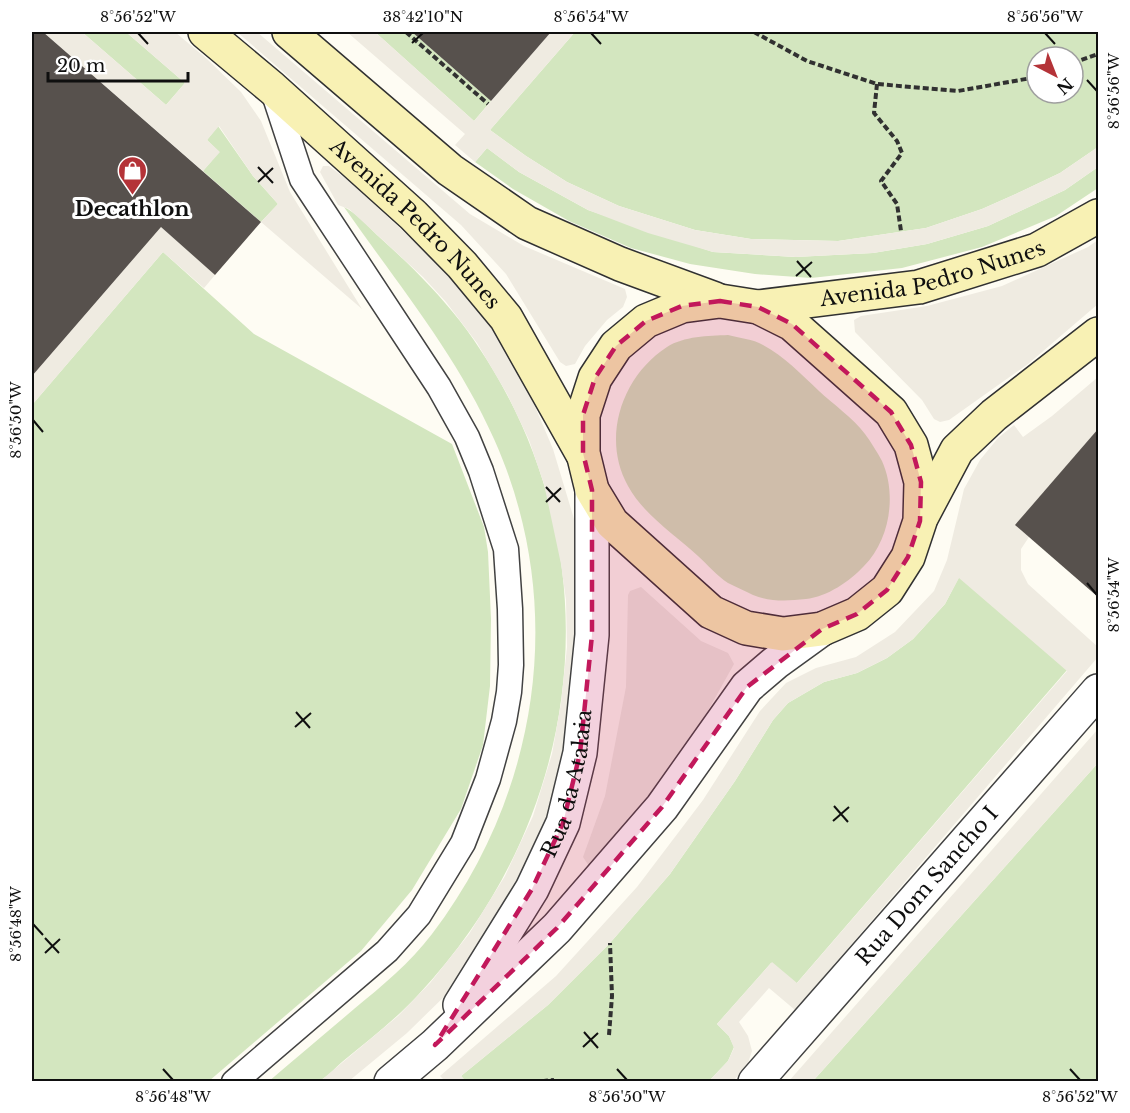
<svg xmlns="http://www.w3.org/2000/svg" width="1130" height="1113" viewBox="0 0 1130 1113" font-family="'Libre Baskerville',serif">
<rect width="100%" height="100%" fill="#fefcf3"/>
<g fill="#d3e6bf" fill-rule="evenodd">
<path d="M 82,32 L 126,32 L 185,83 L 166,105 Z"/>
<path d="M 375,32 L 412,32 L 491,101 L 474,121 Z"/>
<path d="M 575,32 L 1098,32 L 1098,147 L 1060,173 L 1020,192 L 982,209 L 926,228 L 838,241 L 751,239 L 695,230 L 619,206 L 567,182 L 526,156 L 490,130 ZM 1037,57 L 1073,57 L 1073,93 L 1037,93 Z"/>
<path d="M 218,126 L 253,176 L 278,204 L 261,222 L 203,171 L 219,152 L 207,140 Z"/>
<path d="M 487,148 L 519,172 L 588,210 L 713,252 L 795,257 L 873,253 L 927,244 L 988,226 L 1065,190 L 1098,167 L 1098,188 L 1056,216 L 982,247 L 902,268 L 811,278 L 755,274 L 690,264 L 631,248 L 569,221 L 513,189 L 475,162 Z"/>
<path d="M 344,207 C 356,213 367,225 377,235 C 407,262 435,289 460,321 C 617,528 596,805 419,994 C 396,1019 369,1040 342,1062 C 335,1068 325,1080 317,1081 C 302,1084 283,1081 268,1082 C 297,1057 326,1033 354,1009 C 382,986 410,963 432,934 C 540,792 568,604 494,439 C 457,355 396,282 344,207 Z"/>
<path d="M 163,252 L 254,334 L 452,444 L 484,527 L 488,552 L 491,619 L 490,686 L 483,745 L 461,809 L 412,890 L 361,951 L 209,1081 L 32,1082 L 32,405 Z"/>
<path d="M 728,335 C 739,338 753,339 763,345 C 784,356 801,374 819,391 C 833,404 853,418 865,434 C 871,442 877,452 882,461 C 897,494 890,540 864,566 C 850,581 827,597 806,599 C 787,601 771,602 753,595 C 745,591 736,587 728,583 C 717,576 708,565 698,556 C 675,535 643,514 628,486 C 601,438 622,376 667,347 C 684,336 708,336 728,335 Z"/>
<path d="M 959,577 L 1067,670 L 796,984 L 771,963 L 717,1024 L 729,1036 L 734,1047 L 728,1061 L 709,1081 L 466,1082 L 461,1076 L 548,1005 L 610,943 L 670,874 L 735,781 L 773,720 L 788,703 L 824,682 L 857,673 L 887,658 L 913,639 L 945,604 Z"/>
<path d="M 1098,763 L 1098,1081 L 813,1081 Z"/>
</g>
<g fill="#efebe1">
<path d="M 43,32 L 82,32 L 166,105 L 185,83 L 126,32 L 175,32 L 207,59 L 241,92 L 261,121 L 290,192 L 362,309 L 261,222 L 278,204 L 253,176 L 219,126 L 207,140 L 220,152 L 203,171 Z"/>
<path d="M 237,32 L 257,32 L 470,214 L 524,246 L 625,289 L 627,297 L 623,307 L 607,320 L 585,346 L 575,364 L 566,366 L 560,362 L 506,274 L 461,225 Z"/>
<path d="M 347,32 L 375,32 L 474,121 L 551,32 L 575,32 L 490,130 L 526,156 L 567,182 L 619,206 L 695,230 L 751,239 L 838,241 L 926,228 L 982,209 L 1020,192 L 1060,173 L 1098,147 L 1098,167 L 1065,190 L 988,226 L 927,244 L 873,253 L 796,257 L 713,252 L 648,233 L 588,210 L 519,172 L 487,148 L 475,162 L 455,145 L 465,134 Z"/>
<path d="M 323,166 L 329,166 L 350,182 L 445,270 L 487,321 L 525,383 L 553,449 L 574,519 L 585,602 L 583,691 L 546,835 L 452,989 L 407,1033 L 349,1081 L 319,1082 L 398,1016 L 430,983 L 469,934 L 505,876 L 533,816 L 552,754 L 561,703 L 567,647 L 566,600 L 561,564 L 544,484 L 529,440 L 507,394 L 477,343 L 446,302 L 423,277 L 349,209 L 338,205 L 320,172 Z"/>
<path d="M 161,227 L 215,275 L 204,288 L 163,252 L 32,405 L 32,376 Z"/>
<path d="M 1098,240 L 1098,304 L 1028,364 L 949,420 L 940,422 L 934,419 L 922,400 L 855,332 L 854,320 L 861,316 L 927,306 L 1002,286 L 1088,247 Z"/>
<path d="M 1098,377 L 1098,429 L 1016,525 L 1029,537 L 1021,549 L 1021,570 L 1028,584 L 1098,647 L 1098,657 L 795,1010 L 769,988 L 739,1022 L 748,1036 L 752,1051 L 747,1066 L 733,1081 L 709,1081 L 728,1061 L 734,1048 L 729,1036 L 717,1024 L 772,962 L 797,983 L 1067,671 L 959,578 L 945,604 L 913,639 L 887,658 L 857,673 L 824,682 L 788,703 L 773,720 L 735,781 L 670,874 L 610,943 L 548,1005 L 461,1076 L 466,1081 L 445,1081 L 440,1076 L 556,976 L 637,887 L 703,800 L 760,711 L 786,683 L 816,668 L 856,657 L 895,632 L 934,591 L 947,560 L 964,489 L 980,460 L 998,438 L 1014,425 L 1023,437 L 1052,416 Z"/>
<path d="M 641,587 L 701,641 L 728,653 L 734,664 L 696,732 L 608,858 L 597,866 L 589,866 L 583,857 L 605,796 L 626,687 L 628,595 L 630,591 Z"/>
<path d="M 1098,729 L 1098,763 L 813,1081 L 789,1081 Z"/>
</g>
<g fill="#57514d">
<path d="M 32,32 L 43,32 L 261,222 L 215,275 L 161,227 L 32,376 Z"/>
<path d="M 412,32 L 551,32 L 491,101 Z"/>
<path d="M 1098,429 L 1098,597 L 1015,525 Z"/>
</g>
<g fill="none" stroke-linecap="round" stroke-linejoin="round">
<defs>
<path id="lane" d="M 234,1082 L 387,951 L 419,915 L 463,843 L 488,779 L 504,721 L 509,692 L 511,665 L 510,609 L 506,549 L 481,471 L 467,437 L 439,387 L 302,179 L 272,88"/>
<g id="street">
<path id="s1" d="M 460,1005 L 532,889 L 563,823 L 580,753 L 592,635 L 592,490"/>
<path d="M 391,1082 L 435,1045 L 557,928 L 662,807 L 747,687 L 775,663 L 822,629"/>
<path id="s2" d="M 755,1082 L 1098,691"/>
</g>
<g id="secondary">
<path id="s3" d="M 205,32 L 272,88 L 413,215 L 462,265 L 506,318 L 582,453"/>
<path d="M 289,32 L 450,170 L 527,223 L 620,264 L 715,299"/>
<path d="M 720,301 L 758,307 L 792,324 L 891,412 L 911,445 L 921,482 L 920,521 L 908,557 L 887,590 L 857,614 L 822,629 L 783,634 L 746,628 L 711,612 L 612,523 L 592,490 L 583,453 L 583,415 L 595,378 L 616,346 L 646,321 L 682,306 Z"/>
<path id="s4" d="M 758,307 L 919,287 L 1037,250 L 1098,216"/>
<path d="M 922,516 L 957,450 L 994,415 L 1098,334"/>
</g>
</defs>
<use href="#lane" stroke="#424242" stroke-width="27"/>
<use href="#street" stroke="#424242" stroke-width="36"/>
<use href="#secondary" stroke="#313131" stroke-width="36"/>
<g stroke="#313131" stroke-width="4" stroke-dasharray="6 3" stroke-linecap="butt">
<path d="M 406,32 L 488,104"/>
<path d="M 754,32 L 807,61 L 877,84 L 958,91 L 1037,77"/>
<path d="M 1073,63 L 1098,54"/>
<path d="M 877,84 L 874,113 L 897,141 L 902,153 L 881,181 L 897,204 L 901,231"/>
<path d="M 609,1035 L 612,996 L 610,943"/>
<path d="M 533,1082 L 554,1080"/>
</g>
<use href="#lane" stroke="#fff" stroke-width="24"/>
<use href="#street" stroke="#fff" stroke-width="33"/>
<use href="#secondary" stroke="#f8f1b4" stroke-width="33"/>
</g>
<path fill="#c2185b" fill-opacity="0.2" stroke="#c2185b" stroke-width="4.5" stroke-dasharray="12 8" stroke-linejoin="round" d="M 720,301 L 758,307 L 792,324 L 891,412 L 911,445 L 921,482 L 920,521 L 908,557 L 887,590 L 857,614 L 822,629 L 747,687 L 662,807 L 557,928 L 435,1045 L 532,889 L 563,823 L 580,753 L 592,635 L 592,490 L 583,453 L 583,415 L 595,378 L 616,346 L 646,321 L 682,306 Z"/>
<path fill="none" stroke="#0f0f0f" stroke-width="2" d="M 138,33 L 148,44M 591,33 L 601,44M 1045,33 L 1055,44M 412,43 L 423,33M 1087,80 L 1097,91M 258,167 L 273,183M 258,182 L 273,168M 797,261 L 811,277M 796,276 L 812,262M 33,420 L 43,432M 546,487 L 560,502M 546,502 L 561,488M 1087,583 L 1097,595M 296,712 L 310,728M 295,727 L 311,713M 834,806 L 848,822M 833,821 L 849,807M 33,924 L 43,935M 45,938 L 59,953M 45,953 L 60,939M 584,1032 L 598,1048M 583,1047 L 598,1033M 163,1069 L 173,1080M 617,1069 L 627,1080M 1070,1069 L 1080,1080"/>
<defs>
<symbol id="shop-pin" viewBox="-11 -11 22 30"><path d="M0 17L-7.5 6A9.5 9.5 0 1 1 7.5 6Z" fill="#b43338" stroke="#fff"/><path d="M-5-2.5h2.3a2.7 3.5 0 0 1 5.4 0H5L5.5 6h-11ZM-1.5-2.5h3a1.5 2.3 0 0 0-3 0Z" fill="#fff"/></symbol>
</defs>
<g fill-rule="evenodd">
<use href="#shop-pin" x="116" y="154" width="33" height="45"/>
</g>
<g text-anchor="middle" stroke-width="6" stroke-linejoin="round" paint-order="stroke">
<g font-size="21" font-weight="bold" fill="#0f0f0f" stroke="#fff">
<text x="132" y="216">Decathlon</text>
</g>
<g font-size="21" fill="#0f0f0f" stroke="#fff">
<text dy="7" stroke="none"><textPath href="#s3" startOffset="285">Avenida Pedro Nunes</textPath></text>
<text dy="7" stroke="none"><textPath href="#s4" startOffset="178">Avenida Pedro Nunes</textPath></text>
<text dy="7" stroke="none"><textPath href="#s1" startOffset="249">Rua da Atalaia</textPath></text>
<text dy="7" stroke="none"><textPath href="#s2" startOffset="261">Rua Dom Sancho I</textPath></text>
</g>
</g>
<rect width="1130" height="1113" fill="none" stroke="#ffffff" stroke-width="66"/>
<g transform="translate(1055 75) rotate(138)"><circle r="28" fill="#ffffff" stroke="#9f9f9f" stroke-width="1.5"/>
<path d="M0-4.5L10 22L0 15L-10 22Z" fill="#b43338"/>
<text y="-9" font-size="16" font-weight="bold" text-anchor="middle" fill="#0f0f0f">N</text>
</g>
<path d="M48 72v9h140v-9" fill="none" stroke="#0f0f0f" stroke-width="3"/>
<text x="57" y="72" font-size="18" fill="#0f0f0f" stroke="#ffffff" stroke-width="4.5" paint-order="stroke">20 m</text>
<rect x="33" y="33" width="1064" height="1047" fill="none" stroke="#0f0f0f" stroke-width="2"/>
<g font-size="15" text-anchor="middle" fill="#0f0f0f">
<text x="138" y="22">8°56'52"W</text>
<text x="423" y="22">38°42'10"N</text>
<text x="591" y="22">8°56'54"W</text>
<text x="1045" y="22">8°56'56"W</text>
<text transform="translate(1114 91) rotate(-90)" y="5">8°56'56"W</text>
<text transform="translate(16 420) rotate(-90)" y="5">8°56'50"W</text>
<text transform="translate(1114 595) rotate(-90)" y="5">8°56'54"W</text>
<text transform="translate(16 924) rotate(-90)" y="5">8°56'48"W</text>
<text x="173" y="1102">8°56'48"W</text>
<text x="627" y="1102">8°56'50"W</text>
<text x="1080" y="1102">8°56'52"W</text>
</g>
</svg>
